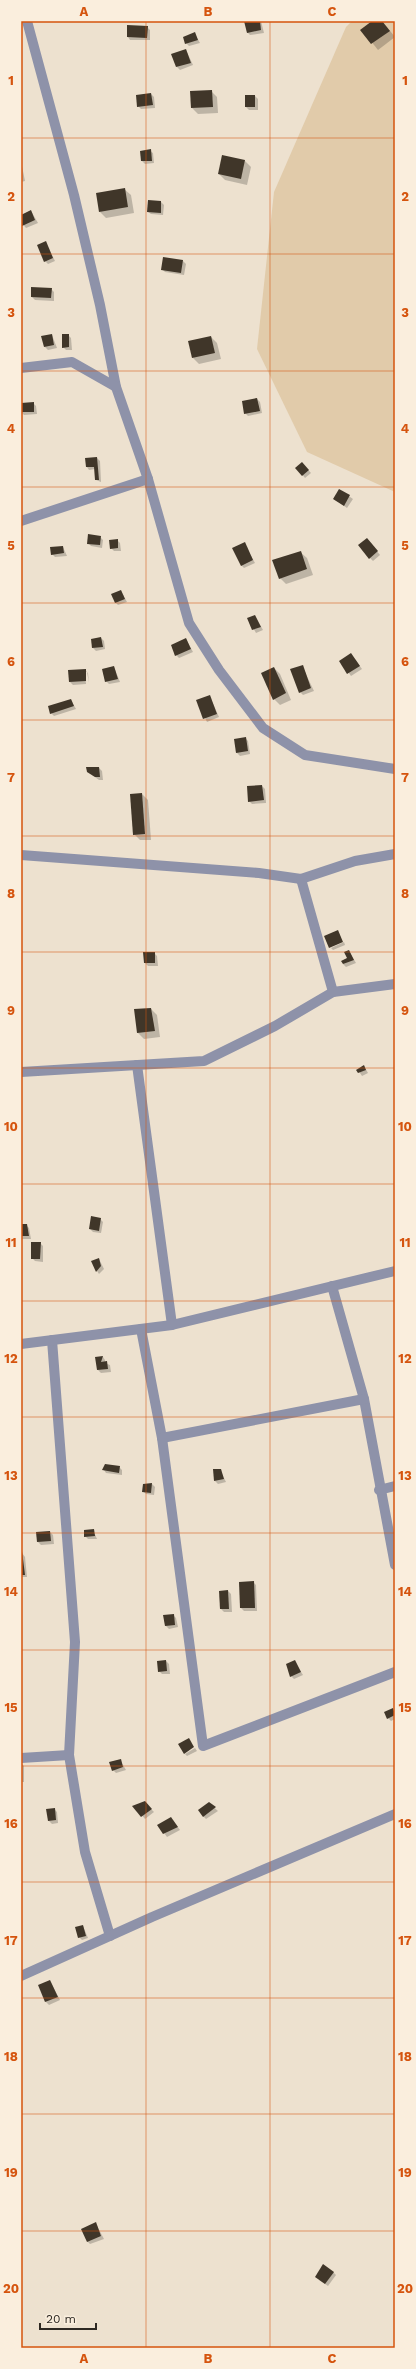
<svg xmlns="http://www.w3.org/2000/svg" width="416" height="2369" viewBox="0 0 416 2369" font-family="'Work Sans',sans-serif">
<rect width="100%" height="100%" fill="#ede1cf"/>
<path fill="#e1cbaa" d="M 352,21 L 395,21 L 395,492 L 307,452 L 257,349 L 274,192 L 346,27 Z"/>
<g fill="#0003">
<path d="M 245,21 L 261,21 L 264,33 L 250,35 L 247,32 Z"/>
<path d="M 373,21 L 382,21 L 395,37 L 378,50 L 362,30 Z"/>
<path d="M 147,27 L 150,30 L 150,40 L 130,40 L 128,37 Z"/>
<path d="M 195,34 L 200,43 L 189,46 L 186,43 Z"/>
<path d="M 186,50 L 193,65 L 180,70 L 177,67 Z"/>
<path d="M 211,91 L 217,97 L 218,113 L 198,114 L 192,108 Z"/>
<path d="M 151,94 L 154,97 L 155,108 L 141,109 L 138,106 Z"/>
<path d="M 255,96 L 258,99 L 258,110 L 249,110 L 246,107 Z"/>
<path d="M 150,151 L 153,153 L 154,163 L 145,164 L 142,161 Z"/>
<path d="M 21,161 L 25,181 L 21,182 Z"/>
<path d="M 245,161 L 251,167 L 247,185 L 225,180 L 219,174 Z"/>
<path d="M 124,189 L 131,195 L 134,213 L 106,218 L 100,212 Z"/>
<path d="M 161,202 L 164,205 L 163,215 L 151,214 L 148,212 Z"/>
<path d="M 31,211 L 38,223 L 26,228 L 21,222 L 21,216 Z"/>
<path d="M 46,243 L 55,261 L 48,264 L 45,261 Z"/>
<path d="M 183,261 L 186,264 L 184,275 L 165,272 L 162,269 Z"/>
<path d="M 51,289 L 54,292 L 54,301 L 35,300 L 32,297 Z"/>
<path d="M 52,335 L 57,348 L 48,350 L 45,347 Z"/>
<path d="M 68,335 L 71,338 L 72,350 L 66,350 L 63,347 Z"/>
<path d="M 211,337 L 217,343 L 221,359 L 199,364 L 193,358 Z"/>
<path d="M 257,399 L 260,402 L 262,413 L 248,416 L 245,413 Z"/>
<path d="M 33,403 L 36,406 L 37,414 L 24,415 L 21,412 Z"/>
<path d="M 97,458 L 100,461 L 101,482 L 96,480 L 95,469 L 89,470 L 87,467 Z"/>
<path d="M 302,463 L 311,473 L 305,478 L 297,468 Z"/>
<path d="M 340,490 L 353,499 L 347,508 L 334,499 Z"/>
<path d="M 100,537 L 103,540 L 102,548 L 91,546 L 88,543 Z"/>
<path d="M 117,540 L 120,543 L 121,551 L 114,551 L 111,548 Z"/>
<path d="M 370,542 L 380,555 L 373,561 L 370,558 Z"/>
<path d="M 244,543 L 255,563 L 244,568 L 241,565 Z"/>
<path d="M 63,547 L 67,556 L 55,557 L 52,554 Z"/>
<path d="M 300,552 L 307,558 L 313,575 L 286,584 L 280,578 Z"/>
<path d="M 121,591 L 127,602 L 118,605 L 115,602 Z"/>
<path d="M 255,616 L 263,630 L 256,633 L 248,619 Z"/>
<path d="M 101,638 L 104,641 L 105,649 L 96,651 L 93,648 Z"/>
<path d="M 186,639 L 193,652 L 179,658 L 176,655 Z"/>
<path d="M 351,654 L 362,669 L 351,676 L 340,661 Z"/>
<path d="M 302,666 L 314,691 L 303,695 L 300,692 Z"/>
<path d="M 114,667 L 120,682 L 109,684 L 106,681 Z"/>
<path d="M 274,668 L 280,674 L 291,700 L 280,705 L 274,699 Z"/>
<path d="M 85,670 L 88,673 L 89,683 L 87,672 L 85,672 L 86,684 L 73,685 L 70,682 Z"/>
<path d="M 210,697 L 219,717 L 207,722 L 197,701 Z"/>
<path d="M 71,700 L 76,709 L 54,716 L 51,713 Z"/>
<path d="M 245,738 L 248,741 L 250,754 L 240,756 L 237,753 Z"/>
<path d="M 99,768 L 102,771 L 103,780 L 99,780 L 88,772 Z"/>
<path d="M 262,786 L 265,789 L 266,803 L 252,804 L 249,801 Z"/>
<path d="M 142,794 L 148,800 L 151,840 L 140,840 L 134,834 Z"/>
<path d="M 344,942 L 345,945 L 333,950 L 331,948 Z"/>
<path d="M 349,951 L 356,963 L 346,967 L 343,964 L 348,959 Z"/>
<path d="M 144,953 L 154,953 L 157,956 L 158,966 L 148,966 L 145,963 Z"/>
<path d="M 151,1009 L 157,1015 L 160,1037 L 144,1039 L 138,1033 Z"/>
<path d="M 364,1066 L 368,1073 L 362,1076 L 358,1070 Z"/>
<path d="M 100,1219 L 103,1222 L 101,1233 L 93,1232 L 90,1229 Z"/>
<path d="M 21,1225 L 26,1225 L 29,1228 L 31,1239 L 21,1239 Z"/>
<path d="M 40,1243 L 43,1246 L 43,1262 L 35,1261 L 32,1258 Z"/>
<path d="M 99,1259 L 104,1269 L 99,1274 L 97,1271 Z"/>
<path d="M 103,1357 L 105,1360 L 105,1363 L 110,1365 L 111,1372 L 101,1373 L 98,1370 L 96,1358 Z"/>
<path d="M 119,1467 L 122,1470 L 122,1475 L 106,1473 L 104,1470 Z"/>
<path d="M 220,1470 L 226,1482 L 218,1484 L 215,1481 Z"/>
<path d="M 152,1484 L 155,1487 L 154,1495 L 146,1494 L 143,1491 Z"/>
<path d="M 93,1530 L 97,1539 L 88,1539 L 85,1536 Z"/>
<path d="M 50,1532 L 53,1535 L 54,1544 L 41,1545 L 38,1542 Z"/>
<path d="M 22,1553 L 25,1557 L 27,1577 L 21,1577 Z"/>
<path d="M 253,1582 L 256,1585 L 257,1611 L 244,1611 L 241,1608 Z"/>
<path d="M 228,1591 L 231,1594 L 232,1612 L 224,1612 L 221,1609 Z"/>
<path d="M 173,1615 L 176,1618 L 178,1627 L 169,1629 L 166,1626 L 165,1616 Z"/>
<path d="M 166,1661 L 169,1664 L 170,1674 L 162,1674 L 159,1671 Z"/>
<path d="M 295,1662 L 303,1675 L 294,1679 L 291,1676 Z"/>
<path d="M 393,1709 L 395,1719 L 391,1721 L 388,1718 Z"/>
<path d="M 195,1748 L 197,1751 L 187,1756 L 185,1754 Z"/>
<path d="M 120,1760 L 126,1770 L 116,1773 L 113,1770 Z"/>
<path d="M 21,1763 L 24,1766 L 24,1782 L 21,1782 Z"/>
<path d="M 209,1803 L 218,1811 L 206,1819 L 203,1816 Z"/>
<path d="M 134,1806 L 148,1806 L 154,1812 L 145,1819 Z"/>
<path d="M 54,1809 L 57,1812 L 58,1823 L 52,1824 L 49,1821 Z"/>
<path d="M 174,1822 L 180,1830 L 167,1837 L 159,1826 Z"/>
<path d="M 83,1926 L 88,1938 L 82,1940 L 79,1937 Z"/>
<path d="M 50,1981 L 60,2000 L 49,2005 L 46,2002 Z"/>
<path d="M 96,2224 L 104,2239 L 90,2244 L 87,2241 Z"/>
<path d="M 333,2272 L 336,2275 L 328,2286 L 319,2280 Z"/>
</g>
<g fill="#403629">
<path d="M 244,21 L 260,21 L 261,30 L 247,33 Z"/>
<path d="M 372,21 L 382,21 L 390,31 L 371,44 L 360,30 Z"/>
<path d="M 127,25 L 148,26 L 147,38 L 127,37 Z"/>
<path d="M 195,32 L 198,40 L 185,44 L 183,37 Z"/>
<path d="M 186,49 L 191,63 L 176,67 L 171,54 Z"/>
<path d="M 212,90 L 213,107 L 191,108 L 190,91 Z"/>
<path d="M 151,93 L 153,105 L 137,107 L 136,95 Z"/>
<rect x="245" y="95" width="10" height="12"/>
<path d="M 151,149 L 152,161 L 141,161 L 140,151 Z"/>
<path d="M 222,155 L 245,160 L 241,179 L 218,174 Z"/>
<path d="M 125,188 L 128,207 L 99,212 L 96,193 Z"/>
<path d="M 148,200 L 161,201 L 161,213 L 147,212 Z"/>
<path d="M 31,210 L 35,220 L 22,226 L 21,215 Z"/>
<path d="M 46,241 L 53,258 L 44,262 L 37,245 Z"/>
<path d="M 163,257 L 183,260 L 181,273 L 161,270 Z"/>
<path d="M 31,287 L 52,288 L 51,298 L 31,297 Z"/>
<path d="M 52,334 L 54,345 L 44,347 L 41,336 Z"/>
<path d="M 62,334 L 69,334 L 69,347 L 62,348 Z"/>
<path d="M 211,336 L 215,353 L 192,358 L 188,341 Z"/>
<path d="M 257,398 L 260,411 L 244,414 L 242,401 Z"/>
<path d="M 34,402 L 34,412 L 21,412 L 21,403 Z"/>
<path d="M 97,457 L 99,480 L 95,480 L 94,467 L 86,467 L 85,458 Z"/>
<path d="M 302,462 L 309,470 L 302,476 L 295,468 Z"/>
<path d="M 339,489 L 350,495 L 344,506 L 333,499 Z"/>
<path d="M 88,534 L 101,536 L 100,545 L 87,544 Z"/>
<path d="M 367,538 L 378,551 L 369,559 L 358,545 Z"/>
<path d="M 118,539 L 118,548 L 110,549 L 109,540 Z"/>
<path d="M 245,542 L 253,560 L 241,566 L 232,548 Z"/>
<path d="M 63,546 L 64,553 L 51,555 L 50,547 Z"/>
<path d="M 301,551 L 307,569 L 279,579 L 272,560 Z"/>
<path d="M 121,590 L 125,599 L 115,603 L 111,594 Z"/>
<path d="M 255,615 L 261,627 L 252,630 L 247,618 Z"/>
<path d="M 101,637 L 103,647 L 92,648 L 91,639 Z"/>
<path d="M 186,638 L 191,649 L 175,656 L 171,645 Z"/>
<path d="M 351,653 L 360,666 L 347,674 L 339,661 Z"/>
<path d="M 303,665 L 311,688 L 299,693 L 290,669 Z"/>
<path d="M 114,666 L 118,679 L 105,682 L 102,669 Z"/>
<path d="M 274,667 L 286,693 L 273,700 L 261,673 Z"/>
<path d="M 86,669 L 86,681 L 69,682 L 68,670 Z"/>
<path d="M 210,695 L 217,714 L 203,719 L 196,700 Z"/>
<path d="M 71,699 L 74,706 L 50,714 L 48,706 Z"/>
<path d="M 246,737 L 248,751 L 236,753 L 234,739 Z"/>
<path d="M 86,767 L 99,767 L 100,777 L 95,777 L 87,772 Z"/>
<path d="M 262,785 L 264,800 L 248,802 L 247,786 Z"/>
<path d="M 142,793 L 145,834 L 133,835 L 130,794 Z"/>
<path d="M 338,930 L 343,942 L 329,948 L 324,936 Z"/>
<path d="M 349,950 L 354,960 L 343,964 L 341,961 L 347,958 L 344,952 Z"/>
<path d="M 143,952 L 155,952 L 155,963 L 144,963 Z"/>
<path d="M 151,1008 L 155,1031 L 137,1033 L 134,1009 Z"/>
<path d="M 364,1065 L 366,1070 L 358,1073 L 356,1070 Z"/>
<path d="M 91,1216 L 101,1218 L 99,1231 L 89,1229 Z"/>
<path d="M 21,1224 L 27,1224 L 29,1236 L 21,1236 Z"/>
<path d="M 31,1242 L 41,1242 L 40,1259 L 31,1259 Z"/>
<path d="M 99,1258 L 101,1266 L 96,1272 L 91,1261 Z"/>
<path d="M 103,1356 L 101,1362 L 107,1361 L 108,1369 L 97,1370 L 95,1357 Z"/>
<path d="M 105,1464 L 120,1466 L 119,1473 L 102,1470 Z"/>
<path d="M 213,1469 L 221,1469 L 224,1479 L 214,1481 Z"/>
<path d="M 152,1483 L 151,1493 L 142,1492 L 143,1484 Z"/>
<path d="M 94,1529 L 95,1536 L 84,1537 L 84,1530 Z"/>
<path d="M 50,1531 L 51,1541 L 37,1542 L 36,1532 Z"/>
<path d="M 21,1551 L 22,1551 L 25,1575 L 21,1575 Z"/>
<path d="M 254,1581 L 255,1608 L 240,1608 L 239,1582 Z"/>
<path d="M 228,1590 L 229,1609 L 220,1609 L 219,1591 Z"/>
<path d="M 174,1614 L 175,1625 L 165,1626 L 163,1615 Z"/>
<path d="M 166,1660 L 167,1671 L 158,1672 L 157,1661 Z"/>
<path d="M 295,1660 L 301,1672 L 290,1677 L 286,1664 Z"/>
<path d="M 393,1708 L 395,1715 L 387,1719 L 384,1712 Z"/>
<path d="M 189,1738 L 194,1747 L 184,1754 L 178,1744 Z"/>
<path d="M 121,1759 L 123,1767 L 112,1771 L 109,1762 Z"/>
<path d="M 145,1801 L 152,1809 L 141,1817 L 132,1806 Z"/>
<path d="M 209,1802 L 216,1807 L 203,1817 L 198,1810 Z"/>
<path d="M 55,1808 L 56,1820 L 48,1821 L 46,1809 Z"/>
<path d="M 171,1817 L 178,1827 L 163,1834 L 157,1825 Z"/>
<path d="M 83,1925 L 86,1936 L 78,1938 L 75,1927 Z"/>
<path d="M 50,1980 L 58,1997 L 45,2002 L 38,1985 Z"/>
<path d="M 96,2222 L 101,2236 L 87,2242 L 81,2229 Z"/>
<path d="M 323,2264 L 334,2272 L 325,2284 L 315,2277 Z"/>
</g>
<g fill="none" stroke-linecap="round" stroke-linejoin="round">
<g stroke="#8e92a9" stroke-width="10">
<path d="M 27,21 L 74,195 L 100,305 L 116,387 L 148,479 L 189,623 L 219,670 L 263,728 L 305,755 L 395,769"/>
<path d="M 21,368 L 72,362 L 116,387"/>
<path d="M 21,521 L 148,479"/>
<path d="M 21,855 L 259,873 L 301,879 L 355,861 L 395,854"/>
<path d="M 301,879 L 333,992"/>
<path d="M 137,1065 L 172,1325"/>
<path d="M 21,1072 L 204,1061 L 275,1026 L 333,992 L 395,984"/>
<path d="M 332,1286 L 364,1399 L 395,1565"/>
<path d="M 141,1329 L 162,1438 L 203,1746 L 395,1672"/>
<path d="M 52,1340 L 75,1642 L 69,1755 L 85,1852 L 110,1936"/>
<path d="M 21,1344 L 172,1325 L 395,1271"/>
<path d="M 162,1438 L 364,1399"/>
<path d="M 379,1490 L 395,1486"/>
<path d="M 21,1758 L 69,1755"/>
<path d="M 21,1976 L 152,1917 L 395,1814"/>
</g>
</g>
<path fill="none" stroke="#d5540e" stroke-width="1" stroke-opacity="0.55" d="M 146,21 L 146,2348M 270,21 L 270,2348M 21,138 L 395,138M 21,254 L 395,254M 21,371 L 395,371M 21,487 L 395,487M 21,603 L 395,603M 21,720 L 395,720M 21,836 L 395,836M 21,952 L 395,952M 21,1068 L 395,1068M 21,1184 L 395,1184M 21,1301 L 395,1301M 21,1417 L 395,1417M 21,1533 L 395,1533M 21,1650 L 395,1650M 21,1766 L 395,1766M 21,1882 L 395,1882M 21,1998 L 395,1998M 21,2114 L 395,2114M 21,2231 L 395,2231"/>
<rect width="416" height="2369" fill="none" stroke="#faeedd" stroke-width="44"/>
<path d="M40 2323v6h56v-6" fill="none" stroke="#2d2822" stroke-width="2"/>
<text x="46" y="2323" font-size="12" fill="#2d2822" stroke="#faeedd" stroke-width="3" paint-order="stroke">20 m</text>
<rect x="22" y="22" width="372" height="2325" fill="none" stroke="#d5540e" stroke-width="1.5"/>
<g font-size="13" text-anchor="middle" font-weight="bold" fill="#d5540e">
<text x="84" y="16">A</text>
<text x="208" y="16">B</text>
<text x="332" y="16">C</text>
<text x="11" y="85">1</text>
<text x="405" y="85">1</text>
<text x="11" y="201">2</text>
<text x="405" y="201">2</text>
<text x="11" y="317">3</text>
<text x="405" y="317">3</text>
<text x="11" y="433">4</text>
<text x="405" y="433">4</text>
<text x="11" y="550">5</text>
<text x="405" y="550">5</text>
<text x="11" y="666">6</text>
<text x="405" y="666">6</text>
<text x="11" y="782">7</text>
<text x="405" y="782">7</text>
<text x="11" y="898">8</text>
<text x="405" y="898">8</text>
<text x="11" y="1015">9</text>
<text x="405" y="1015">9</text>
<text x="11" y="1131">10</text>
<text x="405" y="1131">10</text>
<text x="11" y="1247">11</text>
<text x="405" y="1247">11</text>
<text x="11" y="1363">12</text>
<text x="405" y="1363">12</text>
<text x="11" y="1480">13</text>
<text x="405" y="1480">13</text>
<text x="11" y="1596">14</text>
<text x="405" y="1596">14</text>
<text x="11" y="1712">15</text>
<text x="405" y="1712">15</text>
<text x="11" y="1828">16</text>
<text x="405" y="1828">16</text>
<text x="11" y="1945">17</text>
<text x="405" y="1945">17</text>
<text x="11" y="2061">18</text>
<text x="405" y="2061">18</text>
<text x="11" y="2177">19</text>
<text x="405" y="2177">19</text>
<text x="11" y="2293">20</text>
<text x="405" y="2293">20</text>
<text x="84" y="2363">A</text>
<text x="208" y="2363">B</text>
<text x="332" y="2363">C</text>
</g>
</svg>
